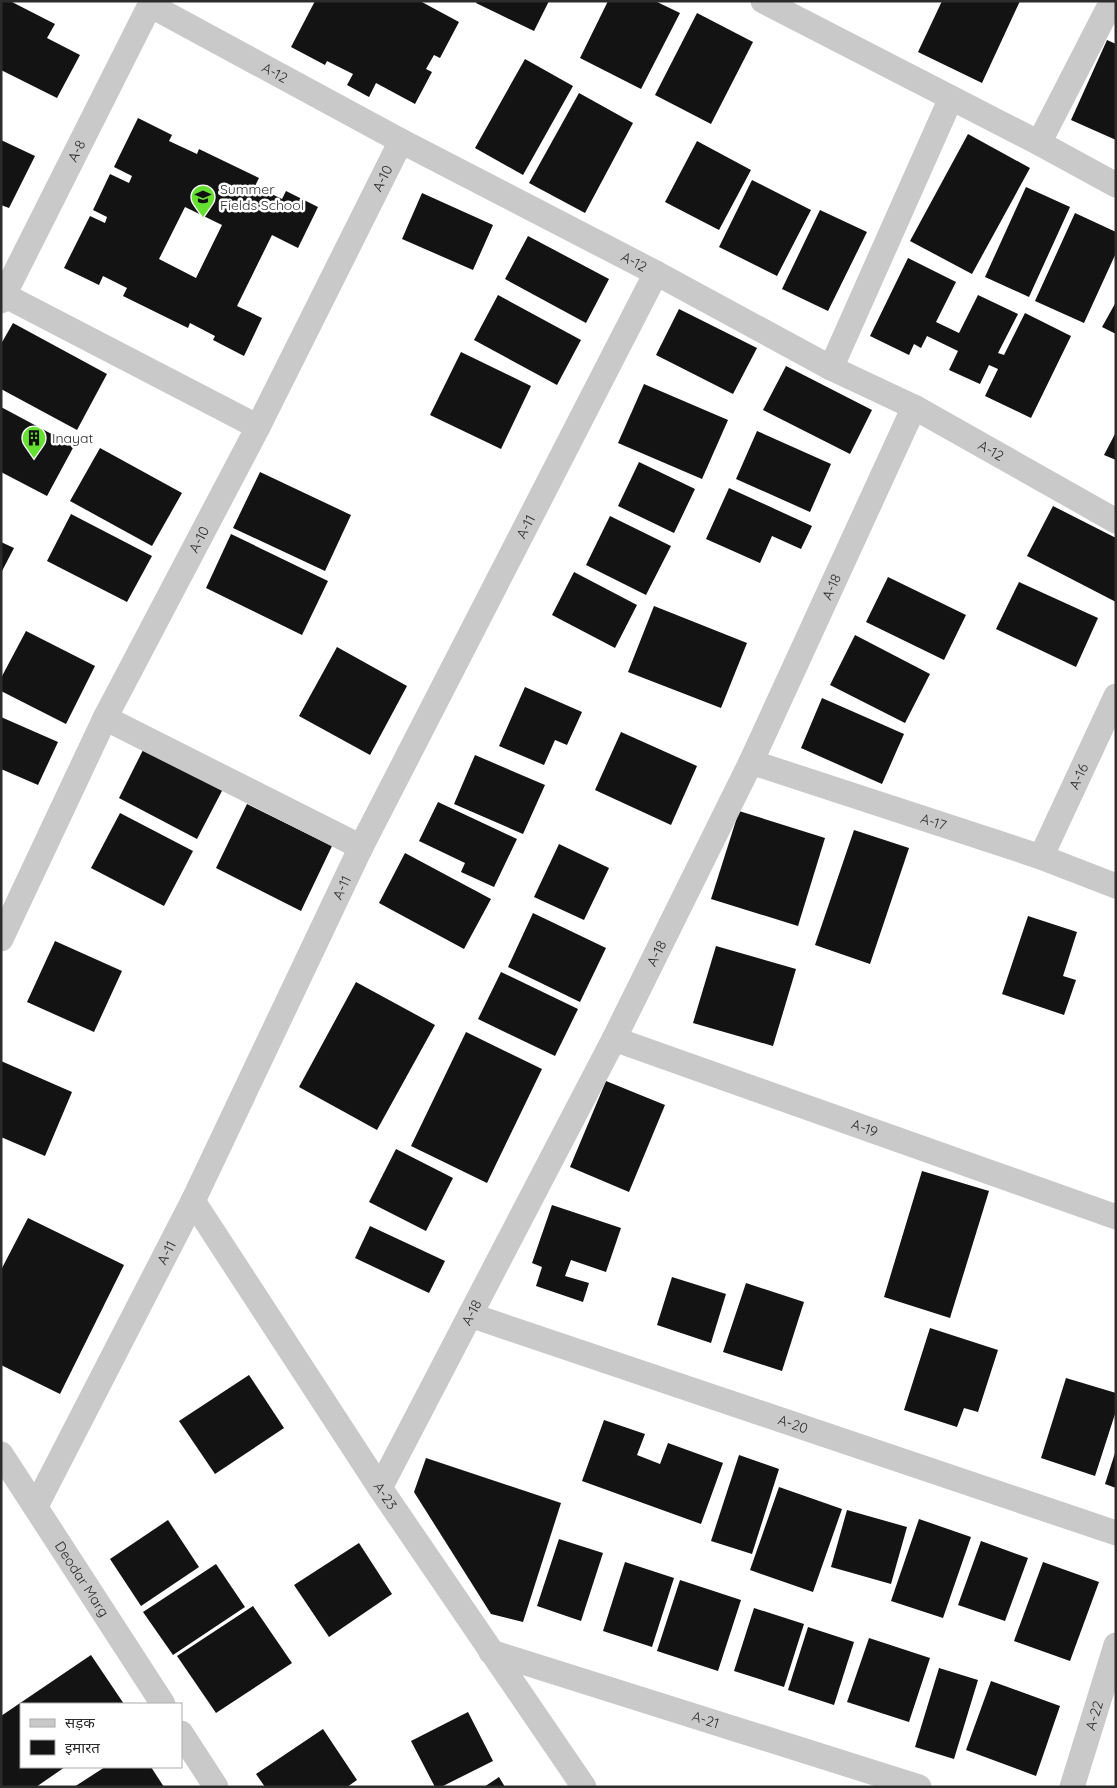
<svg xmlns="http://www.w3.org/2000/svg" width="1117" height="1788" viewBox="0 0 1117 1788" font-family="Quicksand,'Noto Sans Devanagari',sans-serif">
<rect width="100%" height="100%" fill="#fff"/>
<g fill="#131313" fill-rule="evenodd">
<path d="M 1,1 L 10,1 L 55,24 L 47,38 L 80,55 L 57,98 L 1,70 Z"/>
<path d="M 315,1 L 420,1 L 459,22 L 440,58 L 434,55 L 426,69 L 432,72 L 415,104 L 376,83 L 369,97 L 347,85 L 353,74 L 327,61 L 325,65 L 291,47 Z"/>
<path d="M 477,1 L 549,1 L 534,31 L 476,3 Z"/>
<path d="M 608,1 L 655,1 L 680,13 L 641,89 L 580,58 Z"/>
<path d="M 942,1 L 1020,1 L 982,83 L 918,52 Z"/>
<path d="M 697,13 L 753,42 L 711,124 L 655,95 Z"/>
<path d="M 1107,40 L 1116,44 L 1116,140 L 1071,120 Z"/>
<path d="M 525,59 L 573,86 L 523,175 L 475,148 Z"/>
<path d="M 579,93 L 633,123 L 585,213 L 529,183 Z"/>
<path d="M 138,118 L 172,135 L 169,141 L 197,154 L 199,149 L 259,178 L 255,186 L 282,199 L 286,191 L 318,207 L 298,248 L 272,235 L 237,306 L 262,318 L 244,356 L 213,340 L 215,336 L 190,323 L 188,328 L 123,296 L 127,288 L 103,276 L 99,285 L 64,268 L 90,216 L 105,223 L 107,217 L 93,210 L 110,174 L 129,183 L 132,176 L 114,167 ZM 185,207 L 222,225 L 196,278 L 159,259 Z"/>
<path d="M 968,134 L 1030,168 L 972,274 L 910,241 Z"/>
<path d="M 1,140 L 35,156 L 9,208 L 1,205 Z"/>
<path d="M 697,141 L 751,170 L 719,230 L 665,202 Z"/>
<path d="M 752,180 L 811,210 L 777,276 L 719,247 Z"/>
<path d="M 1026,187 L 1070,207 L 1029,297 L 985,277 Z"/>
<path d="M 422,193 L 493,225 L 473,270 L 402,239 Z"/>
<path d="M 820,210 L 867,232 L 828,311 L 782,289 Z"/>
<path d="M 1075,213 L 1116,232 L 1116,253 L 1084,323 L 1035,301 Z"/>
<path d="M 528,236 L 609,279 L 586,323 L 505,279 Z"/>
<path d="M 908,258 L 956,282 L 936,322 L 959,333 L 978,295 L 1018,314 L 998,353 L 1004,355 L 1025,313 L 1071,336 L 1031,418 L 985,396 L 998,369 L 989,365 L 980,384 L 949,370 L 958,351 L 927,336 L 921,348 L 914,344 L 909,355 L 870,336 Z"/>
<path d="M 498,295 L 581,340 L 557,385 L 474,340 Z"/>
<path d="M 1116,302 L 1116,334 L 1102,327 Z"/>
<path d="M 679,309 L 757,348 L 733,394 L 656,355 Z"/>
<path d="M 13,323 L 107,374 L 77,430 L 1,389 L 1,344 Z"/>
<path d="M 461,352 L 531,386 L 501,449 L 430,415 Z"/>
<path d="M 786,366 L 872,410 L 850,454 L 763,410 Z"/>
<path d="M 644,384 L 728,420 L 702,479 L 618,443 Z"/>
<path d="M 1,407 L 74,446 L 47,496 L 1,472 Z"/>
<path d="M 757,431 L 831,464 L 810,512 L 736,479 Z"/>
<path d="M 1116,432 L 1116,460 L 1104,455 Z"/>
<path d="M 100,448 L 182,493 L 152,546 L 70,501 Z"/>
<path d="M 639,462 L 695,489 L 674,533 L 618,506 Z"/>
<path d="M 260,472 L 351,515 L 325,571 L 233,528 Z"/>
<path d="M 729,488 L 812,526 L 801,549 L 772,536 L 760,563 L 706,539 Z"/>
<path d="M 1053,506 L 1116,538 L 1116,602 L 1027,556 Z"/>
<path d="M 71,514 L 152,556 L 127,602 L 47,561 Z"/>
<path d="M 610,516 L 671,546 L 646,595 L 586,565 Z"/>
<path d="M 231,534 L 328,581 L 302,635 L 206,588 Z"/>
<path d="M 1,542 L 14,548 L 1,573 Z"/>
<path d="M 574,572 L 637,605 L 615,648 L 552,615 Z"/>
<path d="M 888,577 L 966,615 L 944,660 L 866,622 Z"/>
<path d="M 1019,582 L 1098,618 L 1076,667 L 996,629 Z"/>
<path d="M 654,606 L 747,643 L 721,708 L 628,672 Z"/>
<path d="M 26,631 L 95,666 L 66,724 L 1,691 L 1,678 Z"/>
<path d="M 855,635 L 930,674 L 905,723 L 830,685 Z"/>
<path d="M 337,647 L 407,686 L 370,755 L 299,716 Z"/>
<path d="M 525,687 L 582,712 L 567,745 L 555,740 L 544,765 L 499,746 Z"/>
<path d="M 822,698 L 904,734 L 882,784 L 801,748 Z"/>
<path d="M 1,717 L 58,742 L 38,785 L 1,769 Z"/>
<path d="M 621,732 L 697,766 L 671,825 L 595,790 Z"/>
<path d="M 145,746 L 224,787 L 197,839 L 119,798 Z"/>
<path d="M 475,755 L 545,785 L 523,834 L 454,804 Z"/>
<path d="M 438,802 L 517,839 L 494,887 L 461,872 L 465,863 L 419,841 Z"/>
<path d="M 247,804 L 332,846 L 301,911 L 216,868 Z"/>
<path d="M 739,811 L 825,838 L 798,926 L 711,899 Z"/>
<path d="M 120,813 L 193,851 L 164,906 L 91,868 Z"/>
<path d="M 854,830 L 909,848 L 870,964 L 815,945 Z"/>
<path d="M 559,844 L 609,868 L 584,920 L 534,897 Z"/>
<path d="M 405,853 L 491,899 L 464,949 L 379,903 Z"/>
<path d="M 533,913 L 606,948 L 580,1002 L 508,967 Z"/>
<path d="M 1028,916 L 1077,932 L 1063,976 L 1076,980 L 1064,1015 L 1002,994 Z"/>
<path d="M 55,941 L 122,971 L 94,1032 L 27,1002 Z"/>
<path d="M 716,946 L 796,969 L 773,1046 L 693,1023 Z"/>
<path d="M 501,972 L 578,1009 L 555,1056 L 478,1019 Z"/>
<path d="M 356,982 L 435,1025 L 377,1130 L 299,1087 Z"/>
<path d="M 466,1032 L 542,1069 L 487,1183 L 411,1146 Z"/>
<path d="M 1,1061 L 72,1092 L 45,1156 L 1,1137 Z"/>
<path d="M 606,1081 L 665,1105 L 629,1192 L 570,1167 Z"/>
<path d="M 396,1149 L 453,1178 L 426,1231 L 369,1202 Z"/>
<path d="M 922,1171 L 989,1191 L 950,1318 L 884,1297 Z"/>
<path d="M 552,1205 L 621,1228 L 606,1272 L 571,1260 L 565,1276 L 589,1283 L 583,1302 L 536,1286 L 542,1267 L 532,1263 Z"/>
<path d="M 28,1218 L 124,1265 L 60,1394 L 1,1365 L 1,1270 Z"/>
<path d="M 370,1226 L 445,1261 L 429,1293 L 355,1258 Z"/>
<path d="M 672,1277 L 726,1294 L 711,1343 L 657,1325 Z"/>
<path d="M 746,1283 L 804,1302 L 782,1371 L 723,1352 Z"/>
<path d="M 930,1328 L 998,1350 L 978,1412 L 964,1408 L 957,1427 L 904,1410 Z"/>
<path d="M 249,1375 L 284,1428 L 215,1474 L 179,1421 Z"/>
<path d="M 1066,1378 L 1116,1393 L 1116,1411 L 1095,1476 L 1041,1458 Z"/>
<path d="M 604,1420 L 645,1434 L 637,1455 L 660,1464 L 668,1443 L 723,1463 L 701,1524 L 582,1481 Z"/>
<path d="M 1115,1453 L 1116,1453 L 1116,1488 L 1105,1484 Z"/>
<path d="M 739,1455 L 779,1469 L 752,1554 L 711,1541 Z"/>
<path d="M 426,1458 L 561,1503 L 523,1622 L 491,1614 L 414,1492 Z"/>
<path d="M 779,1487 L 842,1509 L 813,1592 L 750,1570 Z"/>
<path d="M 847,1510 L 907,1527 L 891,1584 L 831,1567 Z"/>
<path d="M 919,1519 L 971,1537 L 943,1618 L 891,1601 Z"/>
<path d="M 168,1520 L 199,1567 L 141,1606 L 110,1559 Z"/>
<path d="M 559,1539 L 603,1553 L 581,1621 L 537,1606 Z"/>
<path d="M 981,1541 L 1028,1558 L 1005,1621 L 958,1605 Z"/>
<path d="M 359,1543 L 392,1594 L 329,1637 L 294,1585 Z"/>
<path d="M 625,1562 L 674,1578 L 652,1647 L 603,1631 Z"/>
<path d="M 1043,1562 L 1099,1582 L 1070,1661 L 1014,1641 Z"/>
<path d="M 216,1564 L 245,1607 L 173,1655 L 143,1612 Z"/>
<path d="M 680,1580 L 741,1600 L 718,1671 L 657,1651 Z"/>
<path d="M 253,1606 L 292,1663 L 216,1713 L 177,1656 Z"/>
<path d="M 754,1608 L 804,1624 L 784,1687 L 734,1671 Z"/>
<path d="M 808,1627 L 854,1642 L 834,1705 L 788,1690 Z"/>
<path d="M 869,1638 L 930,1658 L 909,1722 L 847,1702 Z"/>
<path d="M 91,1655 L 124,1704 L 21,1704 L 21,1767 L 65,1767 L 36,1787 L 1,1787 L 1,1716 Z"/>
<path d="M 939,1668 L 978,1680 L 954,1759 L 915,1747 Z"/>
<path d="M 991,1681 L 1060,1706 L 1036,1776 L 966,1750 Z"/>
<path d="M 468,1712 L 493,1761 L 441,1787 L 435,1787 L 411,1741 Z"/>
<path d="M 323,1729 L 357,1780 L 347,1787 L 265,1787 L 256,1774 Z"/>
<path d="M 105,1767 L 151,1767 L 164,1787 L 74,1787 Z"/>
<path d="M 499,1777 L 505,1787 L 484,1787 Z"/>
</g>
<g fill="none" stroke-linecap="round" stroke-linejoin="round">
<g stroke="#c9c9c9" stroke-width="25">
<path d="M 763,1 L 1039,143 L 1116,185"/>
<path id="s1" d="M 150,5 L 401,141 L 656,273 L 831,368 L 914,407 L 1116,521"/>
<path d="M 1039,143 L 1112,1"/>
<path d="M 4,295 L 258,427"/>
<path id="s2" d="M 1,301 L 152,1"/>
<path d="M 831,368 L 951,98"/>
<path d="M 105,718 L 361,847"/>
<path id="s3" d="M 751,762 L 1041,857 L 1116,886"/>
<path id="s4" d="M 1041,857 L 1116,696"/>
<path id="s5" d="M 1,939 L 105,718 L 258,427 L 401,141"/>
<path id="s6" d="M 614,1039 L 1116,1217"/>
<path id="s7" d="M 193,1201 L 380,1488 L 584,1787"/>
<path id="s8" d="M 470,1315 L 1116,1533"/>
<path id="s9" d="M 1,1454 L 163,1704"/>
<path id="s10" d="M 380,1488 L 614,1039 L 751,762 L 914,407"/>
<path id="s11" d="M 36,1506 L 193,1201 L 361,847 L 656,273"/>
<path id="s12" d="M 491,1652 L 919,1787"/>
<path d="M 181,1733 L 216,1787"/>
<path id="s13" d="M 1072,1787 L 1116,1645"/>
</g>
</g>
<defs>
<symbol id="school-pin" viewBox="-11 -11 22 30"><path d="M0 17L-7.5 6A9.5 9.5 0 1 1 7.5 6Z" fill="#66e031" stroke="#fff"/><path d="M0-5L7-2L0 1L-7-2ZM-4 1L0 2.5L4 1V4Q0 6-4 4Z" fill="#111"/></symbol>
<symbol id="building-pin" viewBox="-11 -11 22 30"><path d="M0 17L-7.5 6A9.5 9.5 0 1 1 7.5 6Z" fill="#66e031" stroke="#fff"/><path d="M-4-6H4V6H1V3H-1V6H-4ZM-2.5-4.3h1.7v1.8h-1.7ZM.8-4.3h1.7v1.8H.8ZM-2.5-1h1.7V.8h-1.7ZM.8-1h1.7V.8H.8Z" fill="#111"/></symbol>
</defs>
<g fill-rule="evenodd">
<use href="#school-pin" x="189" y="183" width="28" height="38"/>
<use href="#building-pin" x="20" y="424" width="28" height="38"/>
</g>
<g text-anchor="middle" stroke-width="5" stroke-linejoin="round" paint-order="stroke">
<g font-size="14" fill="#2c2c2c" stroke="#fff">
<text dy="5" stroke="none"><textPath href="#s1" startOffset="142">A-12</textPath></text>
<text dy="5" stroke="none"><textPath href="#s2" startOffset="168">A-8</textPath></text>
<text dy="5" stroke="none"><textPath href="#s5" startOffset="851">A-10</textPath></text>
<text dy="5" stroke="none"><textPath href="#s1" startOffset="548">A-12</textPath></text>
<text dy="5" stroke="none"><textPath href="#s1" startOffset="952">A-12</textPath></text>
<text dy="5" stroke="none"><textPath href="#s11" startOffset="1095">A-11</textPath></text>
<text dy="5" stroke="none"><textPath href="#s5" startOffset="446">A-10</textPath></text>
<text dy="5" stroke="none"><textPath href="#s10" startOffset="1008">A-18</textPath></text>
<text dy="5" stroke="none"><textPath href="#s4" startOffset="89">A-16</textPath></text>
<text dy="5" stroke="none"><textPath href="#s3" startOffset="192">A-17</textPath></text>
<text dy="5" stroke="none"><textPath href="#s11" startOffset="690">A-11</textPath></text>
<text dy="5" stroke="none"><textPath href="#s10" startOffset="602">A-18</textPath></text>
<text dy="5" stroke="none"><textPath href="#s6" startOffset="266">A-19</textPath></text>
<text dy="5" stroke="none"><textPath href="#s11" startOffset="285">A-11</textPath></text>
<text dy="5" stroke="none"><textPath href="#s10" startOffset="198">A-18</textPath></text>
<text dy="5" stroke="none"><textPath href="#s8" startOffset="341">A-20</textPath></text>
<text dy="5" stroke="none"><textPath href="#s7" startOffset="352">A-23</textPath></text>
<text dy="5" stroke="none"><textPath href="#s9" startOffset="149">Deodar Marg</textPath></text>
<text dy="5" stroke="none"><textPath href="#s13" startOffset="75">A-22</textPath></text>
<text dy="5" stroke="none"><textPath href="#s12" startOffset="225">A-21</textPath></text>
</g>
<g font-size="14" fill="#2c2c2c" stroke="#fff" text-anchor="start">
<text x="220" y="194">Summer<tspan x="220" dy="16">Fields School</tspan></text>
<text x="52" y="443">Inayat</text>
</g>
</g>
<rect width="1117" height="1788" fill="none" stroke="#2c2c2c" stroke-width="5"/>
<rect x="20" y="1703" width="162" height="65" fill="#ffffff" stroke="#ababab"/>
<rect x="30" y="1719" width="25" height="8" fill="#c9c9c9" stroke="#ababab"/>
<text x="65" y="1728" font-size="15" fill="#2c2c2c">सड़क</text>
<rect x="30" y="1740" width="25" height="15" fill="#131313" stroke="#ababab"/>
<text x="65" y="1753" font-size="15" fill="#2c2c2c">इमारत</text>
</svg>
